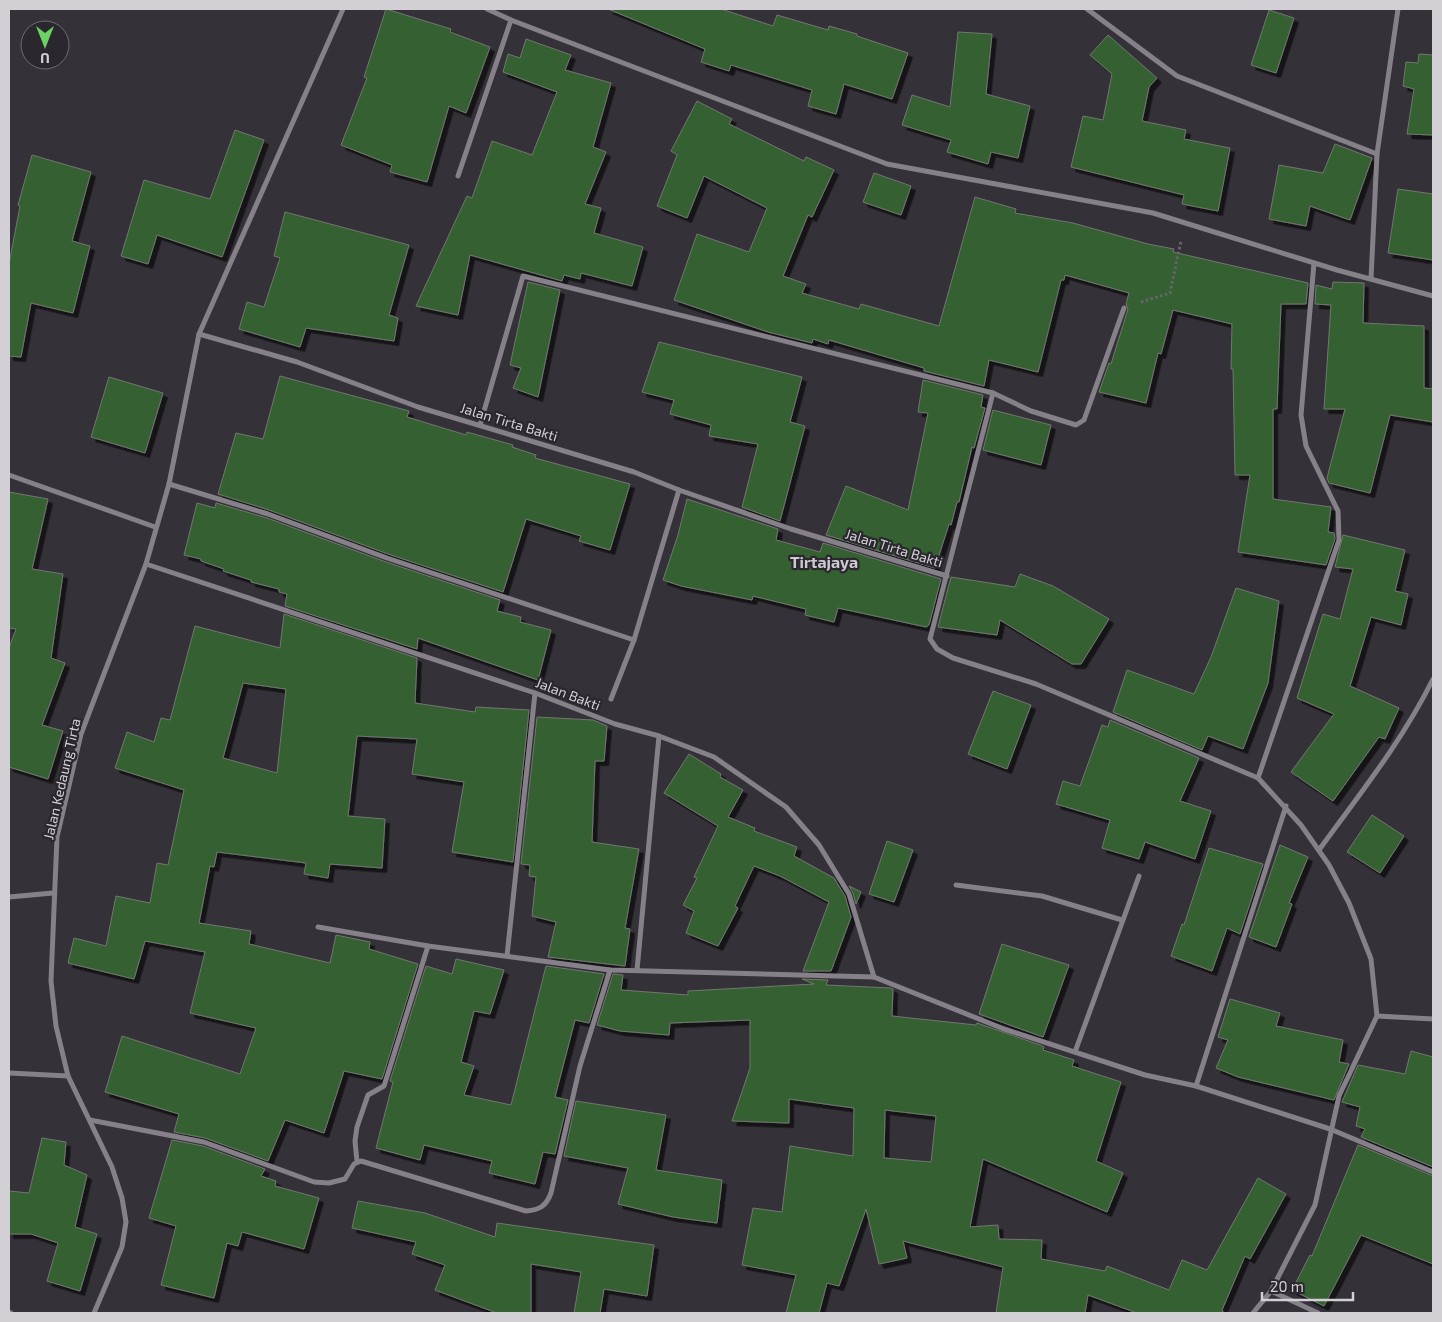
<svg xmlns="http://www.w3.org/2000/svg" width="1442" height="1322" viewBox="0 0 1442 1322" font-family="'Exo 2',sans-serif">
<defs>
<filter id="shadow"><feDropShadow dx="4.5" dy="4.5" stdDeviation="0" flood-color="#0009"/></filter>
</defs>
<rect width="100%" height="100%" fill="#353138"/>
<g fill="#356031" stroke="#717770" fill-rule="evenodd" filter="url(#shadow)">
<path d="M 386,9 L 451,29 L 450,32 L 490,47 L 466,113 L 449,106 L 427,182 L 390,172 L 392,165 L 341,145 L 367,78 L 364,77 Z"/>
<path d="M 608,9 L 721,9 L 773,26 L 777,15 L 828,30 L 829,26 L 857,34 L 857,36 L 908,53 L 892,99 L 844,84 L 836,114 L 808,106 L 812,90 L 731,65 L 729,71 L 701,62 L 705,49 Z"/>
<path d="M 1269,10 L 1294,18 L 1276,73 L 1251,65 Z"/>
<path d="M 958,32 L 992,34 L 986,94 L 1030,106 L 1018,158 L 991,152 L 988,164 L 947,152 L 951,140 L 902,125 L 912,95 L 950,107 Z"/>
<path d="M 1108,35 L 1157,78 L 1149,87 L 1142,121 L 1186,130 L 1184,139 L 1230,148 L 1218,211 L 1182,204 L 1184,195 L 1071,167 L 1083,116 L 1103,120 L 1112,74 L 1090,55 Z"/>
<path d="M 526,39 L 571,55 L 565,70 L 611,83 L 593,147 L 606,152 L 585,204 L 601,208 L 594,233 L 643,247 L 632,286 L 581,273 L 580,279 L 564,275 L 562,281 L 470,255 L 458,315 L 416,306 L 467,196 L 472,198 L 492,141 L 532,155 L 557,92 L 503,72 L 508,54 L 520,58 Z"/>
<path d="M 1419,54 L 1433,55 L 1433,135 L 1407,134 L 1414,89 L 1403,86 L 1406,62 L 1418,63 Z"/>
<path d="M 697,101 L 732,119 L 729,124 L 804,161 L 806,157 L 834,170 L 812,217 L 808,215 L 783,276 L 806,284 L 802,293 L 859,309 L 861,304 L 939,326 L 975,197 L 1016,209 L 1015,213 L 1073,223 L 1148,244 L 1174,249 L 1173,252 L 1308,283 L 1306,304 L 1281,304 L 1277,409 L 1273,409 L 1273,499 L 1331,507 L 1328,532 L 1334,533 L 1335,539 L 1326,565 L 1238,552 L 1250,475 L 1235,475 L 1233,369 L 1231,369 L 1232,324 L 1173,310 L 1161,354 L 1158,353 L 1146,403 L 1099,392 L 1109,363 L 1111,364 L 1128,309 L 1126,304 L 1129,293 L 1065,275 L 1064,280 L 1061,280 L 1038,372 L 989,360 L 984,386 L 924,371 L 924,368 L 829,340 L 828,344 L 813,339 L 812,343 L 768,332 L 674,300 L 697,234 L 749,252 L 767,208 L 704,176 L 687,218 L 657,206 L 677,155 L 671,151 Z"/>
<path d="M 235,130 L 264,140 L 222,257 L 157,235 L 148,264 L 121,256 L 144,180 L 210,199 Z"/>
<path d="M 1335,144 L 1372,158 L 1350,220 L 1310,206 L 1306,226 L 1269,219 L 1279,165 L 1323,173 Z"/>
<path d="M 32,155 L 91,172 L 72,241 L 90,246 L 73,313 L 31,303 L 21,357 L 9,356 L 9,264 L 20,206 L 18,205 Z"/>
<path d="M 874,173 L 911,186 L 901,215 L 863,202 Z"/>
<path d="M 1398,189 L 1433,194 L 1433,260 L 1388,253 Z"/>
<path d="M 285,212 L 409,245 L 389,315 L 398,318 L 394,341 L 306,328 L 300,347 L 239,329 L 247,302 L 264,307 L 280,258 L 274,256 Z"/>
<path d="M 528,282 L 560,290 L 538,397 L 513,388 L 521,368 L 510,365 Z"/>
<path d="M 1333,282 L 1364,283 L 1363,323 L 1424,326 L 1424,388 L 1433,389 L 1433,422 L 1390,415 L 1370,493 L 1329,483 L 1327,478 L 1345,409 L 1324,409 L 1331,305 L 1315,304 L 1316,285 L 1332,289 Z"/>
<path d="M 659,342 L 802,377 L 790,422 L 805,426 L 780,521 L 742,507 L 758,444 L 709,436 L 711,425 L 670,414 L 674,400 L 642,392 Z"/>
<path d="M 280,376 L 409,411 L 407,417 L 466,435 L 467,432 L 513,445 L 512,447 L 536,455 L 535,458 L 630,484 L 610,550 L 579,541 L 581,536 L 526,519 L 503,592 L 388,554 L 269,510 L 218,494 L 236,433 L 263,439 Z"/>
<path d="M 109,377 L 163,393 L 145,453 L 91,437 Z"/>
<path d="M 923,380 L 983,395 L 981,407 L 985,408 L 974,448 L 972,447 L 959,502 L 957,502 L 951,525 L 949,524 L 935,568 L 826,535 L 846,486 L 908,510 L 928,413 L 918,412 Z"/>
<path d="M 993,410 L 1051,425 L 1041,465 L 983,450 Z"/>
<path d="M 9,492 L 48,499 L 32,569 L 63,574 L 51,658 L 65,663 L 42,725 L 63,731 L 48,779 L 9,767 L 9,648 L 16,629 L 9,628 Z"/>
<path d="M 687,499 L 778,529 L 776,540 L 820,552 L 823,543 L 941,579 L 929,625 L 926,627 L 838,608 L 834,622 L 805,615 L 806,609 L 753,596 L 752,600 L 681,586 L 663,580 L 678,535 Z"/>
<path d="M 197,503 L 215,508 L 216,503 L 267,518 L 386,562 L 500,600 L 497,611 L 521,617 L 520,622 L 551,630 L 538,680 L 418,638 L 417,649 L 285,606 L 287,594 L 279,592 L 279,589 L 251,582 L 251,580 L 223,571 L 224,569 L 201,561 L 201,559 L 184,555 Z"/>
<path d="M 1343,535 L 1405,550 L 1395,591 L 1408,594 L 1401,625 L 1371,617 L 1350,686 L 1399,708 L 1385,739 L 1379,737 L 1333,801 L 1291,772 L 1334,714 L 1297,698 L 1323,614 L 1340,619 L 1353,569 L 1335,567 Z"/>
<path d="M 1020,574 L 1053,586 L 1109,619 L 1081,664 L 1072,664 L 1000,620 L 997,635 L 938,627 L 951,577 L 1015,587 Z"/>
<path d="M 1236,588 L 1279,601 L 1268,683 L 1243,749 L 1208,736 L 1202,750 L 1113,712 L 1127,670 L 1194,694 L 1211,657 Z"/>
<path d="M 284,614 L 417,658 L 415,703 L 475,712 L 476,707 L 529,710 L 513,862 L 452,852 L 464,782 L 412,774 L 417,739 L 357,736 L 348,816 L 385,819 L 382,868 L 330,864 L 328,878 L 304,874 L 306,863 L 217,852 L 214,867 L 210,866 L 199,923 L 251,931 L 249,944 L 330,963 L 336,935 L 370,942 L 369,949 L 418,964 L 382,1079 L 344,1071 L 324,1133 L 285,1120 L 268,1161 L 205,1138 L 174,1132 L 179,1114 L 105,1092 L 122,1036 L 240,1074 L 256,1028 L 190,1013 L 205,952 L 145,941 L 134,979 L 68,963 L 74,938 L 106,946 L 116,896 L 150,903 L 157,863 L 168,865 L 184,790 L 115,768 L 127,732 L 154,742 L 161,718 L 170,720 L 195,626 L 280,648 ZM 243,683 L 286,689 L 277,773 L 223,758 Z"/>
<path d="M 993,691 L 1031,705 L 1007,769 L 968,754 Z"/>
<path d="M 537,717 L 593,720 L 607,726 L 604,761 L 595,761 L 592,842 L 639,849 L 625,928 L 630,929 L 625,966 L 548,957 L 556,922 L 532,916 L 536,877 L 529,876 L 530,865 L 521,864 Z"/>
<path d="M 1110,720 L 1199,758 L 1180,801 L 1211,811 L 1195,859 L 1145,842 L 1139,859 L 1102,848 L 1110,820 L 1056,804 L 1063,781 L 1080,786 L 1102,725 L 1108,727 Z"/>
<path d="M 689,754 L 721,774 L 720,777 L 743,790 L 728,817 L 755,828 L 754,831 L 797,847 L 794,856 L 834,878 L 845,896 L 851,917 L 831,971 L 803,971 L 829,902 L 780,876 L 754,866 L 735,906 L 738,908 L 718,946 L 686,933 L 694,911 L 683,905 L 697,878 L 694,877 L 718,826 L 664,793 Z"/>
<path d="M 1372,815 L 1404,836 L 1380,873 L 1347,852 Z"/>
<path d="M 887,841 L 913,850 L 894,902 L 869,894 Z"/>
<path d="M 1280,845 L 1308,857 L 1289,903 L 1292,904 L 1276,947 L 1249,937 Z"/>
<path d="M 1209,848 L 1263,864 L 1240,934 L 1227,928 L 1212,971 L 1171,956 L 1182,924 L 1184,925 Z"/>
<path d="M 849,886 L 861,892 L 856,904 L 853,893 Z"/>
<path d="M 1002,944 L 1069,965 L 1043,1037 L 979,1014 Z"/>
<path d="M 456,959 L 504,970 L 490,1014 L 474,1011 L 461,1062 L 474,1066 L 464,1095 L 511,1105 L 546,966 L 604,974 L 589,1023 L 575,1020 L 555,1097 L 568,1100 L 555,1154 L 543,1152 L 535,1184 L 489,1173 L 492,1161 L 424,1145 L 420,1160 L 376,1148 L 393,1082 L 390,1081 L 426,966 L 452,974 Z"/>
<path d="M 613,974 L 623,975 L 621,990 L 688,995 L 688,991 L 814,984 L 802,979 L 828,980 L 826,985 L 891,988 L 893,989 L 892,1016 L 976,1025 L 977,1023 L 1040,1045 L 1044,1047 L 1043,1050 L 1074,1060 L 1072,1066 L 1121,1082 L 1096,1161 L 1123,1173 L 1107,1212 L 983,1159 L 970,1227 L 998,1225 L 999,1239 L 1042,1240 L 1041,1259 L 1105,1271 L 1107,1266 L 1169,1290 L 1182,1260 L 1207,1270 L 1258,1178 L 1286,1194 L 1250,1259 L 1245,1256 L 1222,1310 L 1224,1313 L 1137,1313 L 1088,1295 L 1085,1313 L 996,1313 L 1003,1267 L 903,1241 L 907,1258 L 879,1264 L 866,1209 L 839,1286 L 827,1283 L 819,1313 L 786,1313 L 796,1275 L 742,1265 L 753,1208 L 782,1212 L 790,1146 L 853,1156 L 854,1108 L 789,1099 L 789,1123 L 732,1121 L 750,1068 L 750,1020 L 670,1023 L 669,1035 L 620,1031 L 597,1025 ZM 885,1110 L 936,1116 L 931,1162 L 884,1158 Z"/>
<path d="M 1230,999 L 1280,1013 L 1276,1026 L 1343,1040 L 1339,1062 L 1349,1064 L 1334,1100 L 1238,1077 L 1216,1068 L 1228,1040 L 1218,1037 Z"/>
<path d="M 1411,1051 L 1433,1057 L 1433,1167 L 1361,1137 L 1365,1129 L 1356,1126 L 1360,1107 L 1342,1102 L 1358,1065 L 1405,1074 Z"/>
<path d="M 576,1101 L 666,1115 L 656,1170 L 722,1180 L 717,1223 L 673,1217 L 618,1204 L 628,1168 L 564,1156 Z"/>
<path d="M 42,1138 L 66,1142 L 64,1165 L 87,1175 L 75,1227 L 97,1234 L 80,1291 L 47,1281 L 58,1243 L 31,1234 L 9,1234 L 9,1191 L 29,1193 Z"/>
<path d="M 172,1140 L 203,1146 L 265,1169 L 261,1176 L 276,1181 L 275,1186 L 319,1198 L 304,1249 L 242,1232 L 238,1246 L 227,1243 L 214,1298 L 161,1285 L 176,1226 L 149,1218 Z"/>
<path d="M 1358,1145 L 1433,1176 L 1433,1264 L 1361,1235 L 1324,1306 L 1292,1290 L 1310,1255 L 1312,1256 Z"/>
<path d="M 358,1201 L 425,1213 L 495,1237 L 497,1223 L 654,1245 L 647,1296 L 604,1289 L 600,1313 L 574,1313 L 581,1272 L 531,1264 L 531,1313 L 497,1313 L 435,1290 L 445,1265 L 412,1254 L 416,1242 L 352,1228 Z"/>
</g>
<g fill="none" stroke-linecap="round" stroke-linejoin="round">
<path stroke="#68646a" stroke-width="3" stroke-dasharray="2.5 2.5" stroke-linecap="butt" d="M 1141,302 L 1170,293 L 1181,241"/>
<g stroke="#868189" stroke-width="5">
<path d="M 487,9 L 511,20 L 887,164 L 1153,213 L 1337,270 L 1433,296"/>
<path d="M 1087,9 L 1177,76 L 1377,154"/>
<path d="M 458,176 L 511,20"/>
<path d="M 1371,279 L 1377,154 L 1398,9"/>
<path d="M 199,334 L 297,362 L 418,407 L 634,472 L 679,490 L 791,529 L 947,576"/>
<path d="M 993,393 L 930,639 L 937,649 L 953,658 L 1036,684 L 1258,778 L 1301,825 L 1329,865 L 1349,903 L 1371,959 L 1377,1016 L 1339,1096 L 1315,1205 L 1271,1291 L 1253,1313"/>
<path d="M 480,425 L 523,276 L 993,393 L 1031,411 L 1076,425 L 1084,420 L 1124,308"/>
<path d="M 9,475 L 155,527"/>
<path d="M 169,484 L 268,514 L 387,558 L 634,640"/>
<path d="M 146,564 L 535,693 L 615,724 L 659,736 L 714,757 L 786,807 L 819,845 L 849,894 L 874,977"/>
<path d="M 611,699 L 634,640 L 679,490"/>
<path d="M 1258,778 L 1339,540 L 1338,511 L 1306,446 L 1301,415 L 1314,263"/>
<path d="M 1319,850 C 1359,795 1403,740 1433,679"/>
<path d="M 956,885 L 1042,896 L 1122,920"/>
<path d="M 9,897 L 53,893"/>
<path d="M 318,927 L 428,946 L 610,970 L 874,977 L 1004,1029 L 1145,1075 L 1196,1086 L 1330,1129 L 1433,1172"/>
<path d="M 507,956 L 535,693"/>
<path d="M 637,970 L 659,736"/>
<path d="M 1377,1016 L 1433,1019"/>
<path d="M 1075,1052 L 1139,876"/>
<path d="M 9,1073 L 68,1076"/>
<path d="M 1196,1086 L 1286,806"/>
<path d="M 90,1120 L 204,1142 L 314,1182 L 329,1183 L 345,1179 L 354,1164 L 361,1161 L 526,1211 C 540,1210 546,1206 551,1193 L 580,1066 L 610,970"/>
<path d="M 357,1162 L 355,1141 L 357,1127 L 368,1095 L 384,1086 L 428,946"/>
<path d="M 1271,1291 L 1318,1313"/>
<path d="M 9,1312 L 11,1313"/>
<path d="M 94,1313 L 122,1247 L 126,1222 L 122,1198 L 112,1167 L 68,1076 L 56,1026 L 51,981 L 57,837 L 81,734 L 146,564 L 169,484 L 199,334 L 343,9"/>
</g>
</g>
<g text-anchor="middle" stroke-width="4.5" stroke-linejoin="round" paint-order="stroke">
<g font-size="14" fill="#d3d0d5" stroke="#2b272e">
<text transform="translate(509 422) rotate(17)" y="5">Jalan Tirta Bakti</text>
<text transform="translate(894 548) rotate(17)" y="5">Jalan Tirta Bakti</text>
<text transform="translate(568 694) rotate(21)" y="5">Jalan Bakti</text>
<text transform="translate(62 779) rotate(-77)" y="5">Jalan Kedaung Tirta</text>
</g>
<g font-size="16" font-weight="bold" fill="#cfcad2" stroke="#2b272e">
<text x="824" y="568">Tirtajaya</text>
</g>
</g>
<rect width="1442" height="1322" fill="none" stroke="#d3d0d5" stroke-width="20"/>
<g transform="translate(45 45) rotate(180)"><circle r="24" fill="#2b272e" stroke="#6e6b71"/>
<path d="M0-4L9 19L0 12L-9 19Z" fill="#6cd362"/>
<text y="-8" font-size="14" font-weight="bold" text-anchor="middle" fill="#d3d0d5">U</text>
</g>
<path d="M1262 1292v8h91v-8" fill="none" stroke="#d3d0d5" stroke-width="2.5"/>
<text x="1270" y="1292" font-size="15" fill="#d3d0d5" stroke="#2b272e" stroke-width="4" paint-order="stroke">20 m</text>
</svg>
